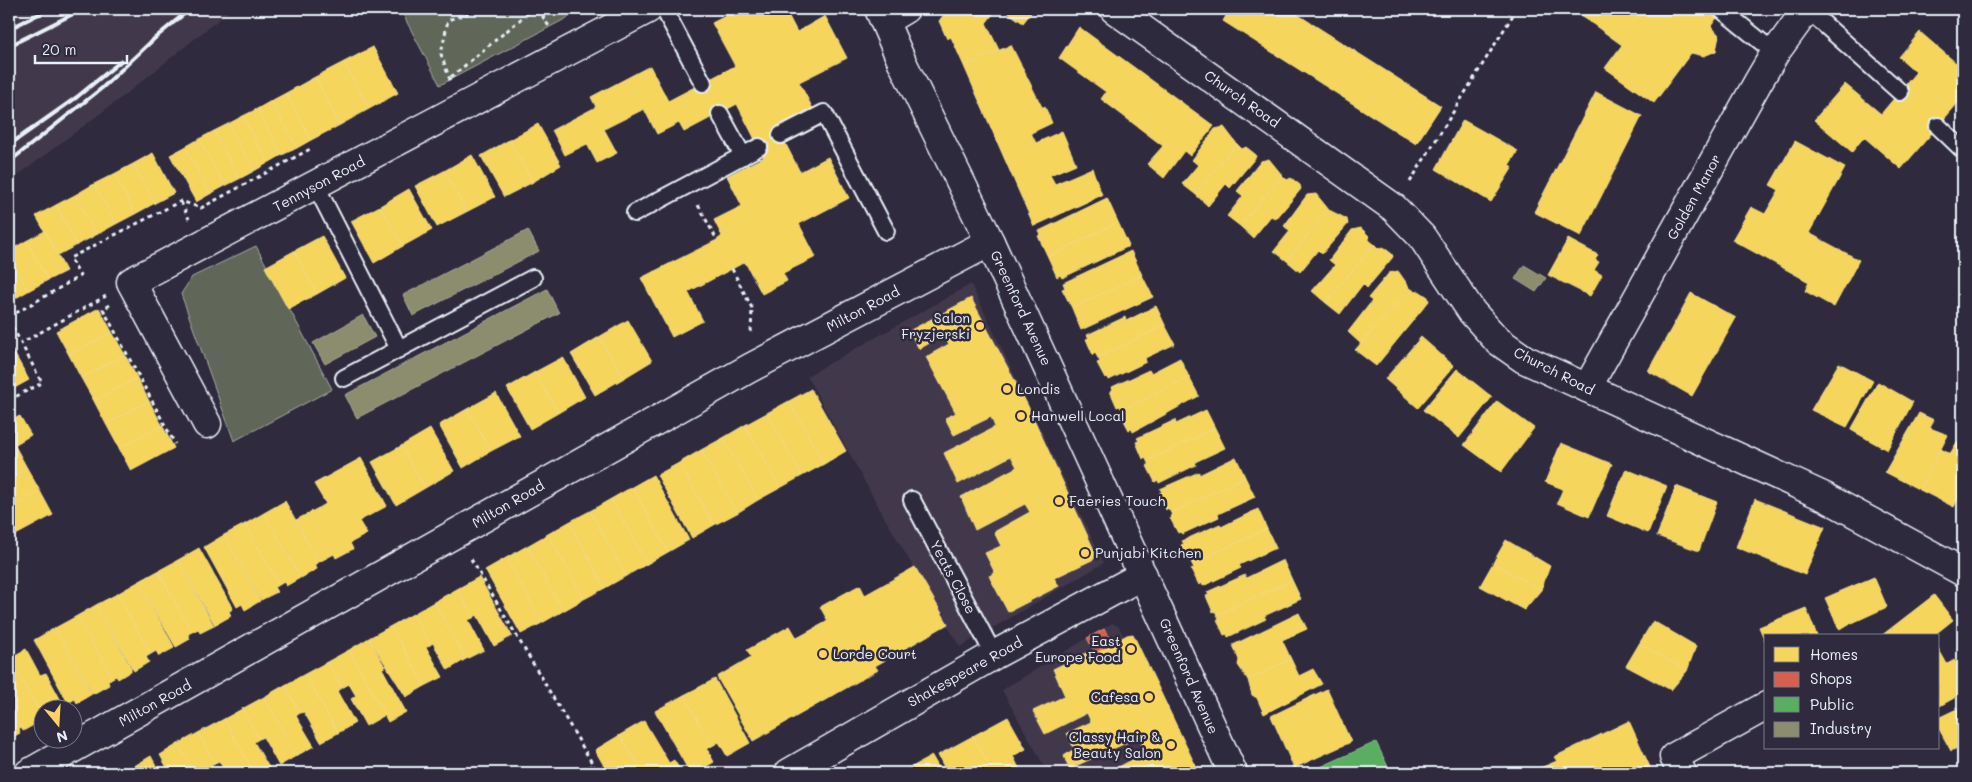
<svg xmlns="http://www.w3.org/2000/svg" width="1972" height="782" viewBox="0 0 1972 782" font-family="Mali,sans-serif">
<rect width="100%" height="100%" fill="#2f2a3d"/>
<filter id="ink" filterUnits="userSpaceOnUse"><feTurbulence type="fractalNoise" baseFrequency=".02" numOctaves="2"/><feDisplacementMap in="SourceGraphic" scale="10" xChannelSelector="R" yChannelSelector="G"/><feConvolveMatrix kernelMatrix="1 2 1 2 8 2 1 2 1" color-interpolation-filters="sRGB"/></filter>
<g filter="url(#ink)">
<g fill="#42384b">
<path d="M 9,9 L 232,9 L 121,98 L 9,182 Z"/>
<path d="M 971,284 L 1104,563 L 960,647 L 883,515 L 807,376 Z"/>
<path d="M 1112,623 L 1119,627 L 1188,773 L 1048,773 L 1002,690 Z"/>
</g>
<g fill="#616659" stroke="#a4aca8">
<path d="M 400,9 L 584,9 L 440,85 Z"/>
<path d="M 256,246 L 332,389 L 234,441 L 181,294 L 192,277 Z"/>
</g>
<g fill="#f6d55c" stroke="#f2dd8b">
<path d="M 739,9 L 785,9 L 797,32 L 825,16 L 847,58 L 799,82 L 814,111 L 778,129 L 800,172 L 828,157 L 849,198 L 799,224 L 816,257 L 783,273 L 787,281 L 762,294 L 745,262 L 688,292 L 703,321 L 672,337 L 641,278 L 717,240 L 722,236 L 714,220 L 742,206 L 727,176 L 764,157 L 737,104 L 684,132 L 679,123 L 657,134 L 644,109 L 604,129 L 617,153 L 597,163 L 587,144 L 565,155 L 552,130 L 596,107 L 591,97 L 650,66 L 668,101 L 735,66 L 712,23 Z"/>
<path d="M 948,9 L 997,9 L 986,23 L 999,50 L 964,66 L 951,37 L 947,39 L 939,21 Z"/>
<path d="M 1003,9 L 1034,9 L 1023,23 Z"/>
<path d="M 1230,9 L 1289,9 L 1441,106 L 1416,144 L 1223,21 Z"/>
<path d="M 1572,9 L 1723,9 L 1711,26 L 1719,35 L 1716,51 L 1704,56 L 1691,53 L 1654,103 L 1605,68 L 1622,45 Z"/>
<path d="M 1079,27 L 1214,126 L 1190,156 L 1184,151 L 1164,178 L 1147,164 L 1163,146 L 1101,99 L 1106,92 L 1059,58 Z"/>
<path d="M 1920,32 L 1963,69 L 1963,97 L 1901,169 L 1864,137 L 1852,152 L 1814,120 L 1845,84 L 1881,114 L 1916,72 L 1899,57 Z"/>
<path d="M 1011,45 L 1042,107 L 1045,107 L 1052,123 L 1031,133 L 1036,143 L 1062,131 L 1076,164 L 1050,175 L 1055,184 L 1092,168 L 1102,195 L 1034,226 L 964,66 Z"/>
<path d="M 373,47 L 398,93 L 369,109 L 344,62 Z"/>
<path d="M 344,62 L 369,109 L 340,125 L 315,77 Z"/>
<path d="M 315,77 L 340,125 L 311,140 L 286,93 Z"/>
<path d="M 1596,92 L 1642,116 L 1581,236 L 1534,212 Z"/>
<path d="M 286,93 L 311,140 L 297,148 L 271,101 Z"/>
<path d="M 271,101 L 297,148 L 282,155 L 257,109 Z"/>
<path d="M 257,109 L 282,155 L 268,163 L 243,116 Z"/>
<path d="M 243,116 L 268,163 L 254,171 L 228,124 Z"/>
<path d="M 1463,120 L 1518,151 L 1509,165 L 1513,167 L 1491,202 L 1436,169 Z"/>
<path d="M 228,124 L 254,171 L 239,179 L 214,131 Z"/>
<path d="M 538,124 L 561,165 L 533,182 L 509,140 Z"/>
<path d="M 1224,127 L 1237,144 L 1195,194 L 1182,184 L 1198,165 L 1192,160 L 1215,129 Z"/>
<path d="M 214,131 L 239,179 L 225,186 L 199,139 Z"/>
<path d="M 199,139 L 225,186 L 210,194 L 185,147 Z"/>
<path d="M 509,140 L 533,182 L 504,197 L 481,156 Z"/>
<path d="M 1795,141 L 1845,168 L 1809,233 L 1859,260 L 1834,307 L 1805,291 L 1809,282 L 1732,240 L 1751,207 L 1765,214 L 1779,190 L 1770,185 Z"/>
<path d="M 1237,144 L 1242,149 L 1246,147 L 1255,154 L 1256,157 L 1230,188 L 1226,184 L 1208,206 L 1195,194 Z"/>
<path d="M 185,147 L 210,194 L 196,202 L 170,155 Z"/>
<path d="M 153,153 L 174,193 L 155,203 L 133,164 Z"/>
<path d="M 472,155 L 495,197 L 466,212 L 444,171 Z"/>
<path d="M 1269,159 L 1282,175 L 1240,226 L 1227,216 L 1243,196 L 1237,191 L 1261,161 Z"/>
<path d="M 133,164 L 155,203 L 135,214 L 114,174 Z"/>
<path d="M 444,171 L 466,212 L 437,227 L 415,186 Z"/>
<path d="M 114,174 L 135,214 L 116,224 L 94,184 Z"/>
<path d="M 1282,175 L 1287,180 L 1291,178 L 1300,185 L 1301,189 L 1276,219 L 1271,216 L 1253,238 L 1240,226 Z"/>
<path d="M 94,184 L 116,224 L 96,235 L 75,195 Z"/>
<path d="M 409,189 L 432,230 L 403,246 L 380,206 Z"/>
<path d="M 1316,194 L 1329,210 L 1287,261 L 1274,251 L 1290,231 L 1284,226 L 1307,195 Z"/>
<path d="M 75,195 L 96,235 L 77,245 L 56,205 Z"/>
<path d="M 1107,198 L 1118,222 L 1048,257 L 1038,236 L 1041,235 L 1039,231 Z"/>
<path d="M 56,205 L 77,245 L 58,255 L 36,216 Z"/>
<path d="M 380,206 L 403,246 L 374,263 L 351,221 Z"/>
<path d="M 1329,210 L 1347,219 L 1348,224 L 1322,254 L 1318,250 L 1300,272 L 1287,261 Z"/>
<path d="M 1118,222 L 1129,246 L 1062,278 L 1060,275 L 1057,277 L 1048,257 Z"/>
<path d="M 1361,228 L 1369,236 L 1369,240 L 1374,244 L 1326,303 L 1312,291 L 1335,265 L 1329,260 L 1352,230 Z"/>
<path d="M 45,231 L 66,271 L 48,280 L 26,241 Z"/>
<path d="M 322,236 L 345,278 L 317,294 L 294,251 Z"/>
<path d="M 1568,239 L 1598,255 L 1595,260 L 1599,262 L 1594,270 L 1602,275 L 1590,296 L 1548,275 Z"/>
<path d="M 26,241 L 48,280 L 28,291 L 9,256 L 9,251 Z"/>
<path d="M 1374,244 L 1379,249 L 1383,247 L 1392,254 L 1393,257 L 1367,288 L 1363,284 L 1340,314 L 1326,303 Z"/>
<path d="M 294,251 L 317,294 L 288,309 L 265,267 Z"/>
<path d="M 1131,251 L 1142,275 L 1072,308 L 1062,289 L 1065,288 L 1063,283 Z"/>
<path d="M 9,256 L 28,291 L 9,302 Z"/>
<path d="M 1398,271 L 1410,288 L 1361,344 L 1348,332 L 1372,301 L 1368,298 L 1389,273 Z"/>
<path d="M 1142,275 L 1153,297 L 1081,330 L 1072,308 Z"/>
<path d="M 1410,288 L 1416,292 L 1419,291 L 1428,297 L 1429,301 L 1376,366 L 1355,350 Z"/>
<path d="M 1691,293 L 1736,318 L 1692,396 L 1648,371 Z"/>
<path d="M 971,298 L 1027,404 L 1095,552 L 1094,559 L 1054,578 L 1059,586 L 1008,612 L 989,576 L 995,573 L 985,553 L 1001,546 L 994,532 L 1030,512 L 1025,504 L 975,530 L 961,497 L 1017,467 L 1011,456 L 958,484 L 944,453 L 995,427 L 991,417 L 954,435 L 945,418 L 956,413 L 926,357 L 949,344 L 944,335 L 919,349 L 909,331 Z"/>
<path d="M 1156,306 L 1165,325 L 1098,358 L 1095,353 L 1093,355 L 1086,339 L 1089,338 L 1087,335 L 1125,317 L 1126,321 Z"/>
<path d="M 99,308 L 112,332 L 69,355 L 56,331 Z"/>
<path d="M 628,320 L 652,361 L 624,378 L 599,337 Z"/>
<path d="M 1165,325 L 1175,344 L 1145,358 L 1146,362 L 1109,380 L 1108,377 L 1105,378 L 1097,363 L 1100,362 L 1098,358 Z"/>
<path d="M 112,332 L 125,355 L 81,378 L 69,355 Z"/>
<path d="M 599,337 L 624,378 L 595,395 L 571,354 Z"/>
<path d="M 1421,337 L 1454,366 L 1418,408 L 1385,379 Z"/>
<path d="M 12,349 L 29,380 L 9,391 L 9,351 Z"/>
<path d="M 125,355 L 137,378 L 94,401 L 81,378 Z"/>
<path d="M 563,357 L 585,397 L 558,413 L 535,372 Z"/>
<path d="M 1180,358 L 1189,377 L 1122,410 L 1120,406 L 1117,407 L 1110,391 L 1113,390 L 1112,387 L 1149,370 L 1151,373 Z"/>
<path d="M 1839,363 L 1873,381 L 1847,427 L 1811,410 Z"/>
<path d="M 1457,369 L 1492,397 L 1459,438 L 1423,410 Z"/>
<path d="M 535,372 L 558,413 L 530,429 L 507,388 Z"/>
<path d="M 1189,377 L 1199,396 L 1133,432 L 1132,429 L 1129,430 L 1121,415 L 1124,414 L 1122,410 Z"/>
<path d="M 137,378 L 149,401 L 106,424 L 94,401 Z"/>
<path d="M 1878,382 L 1913,402 L 1887,450 L 1851,430 Z"/>
<path d="M 811,389 L 846,451 L 824,464 L 789,401 Z"/>
<path d="M 496,393 L 520,436 L 491,451 L 467,409 Z"/>
<path d="M 149,401 L 162,425 L 119,448 L 106,424 Z"/>
<path d="M 789,401 L 824,464 L 802,476 L 767,413 Z"/>
<path d="M 1497,401 L 1534,428 L 1501,472 L 1464,445 Z"/>
<path d="M 467,409 L 491,451 L 463,468 L 439,425 Z"/>
<path d="M 1206,410 L 1215,428 L 1147,461 L 1145,457 L 1143,459 L 1136,442 L 1139,441 L 1137,438 L 1175,420 L 1176,424 Z"/>
<path d="M 767,413 L 802,476 L 780,488 L 745,425 Z"/>
<path d="M 1919,413 L 1934,420 L 1930,428 L 1948,435 L 1920,490 L 1885,472 Z"/>
<path d="M 20,416 L 31,435 L 9,448 L 9,421 Z"/>
<path d="M 162,425 L 174,448 L 131,471 L 119,448 Z"/>
<path d="M 745,425 L 780,488 L 758,500 L 723,438 Z"/>
<path d="M 1215,428 L 1225,448 L 1195,462 L 1196,465 L 1159,483 L 1158,480 L 1155,482 L 1147,466 L 1149,465 L 1147,461 Z"/>
<path d="M 430,429 L 454,471 L 425,488 L 401,446 Z"/>
<path d="M 723,438 L 758,500 L 737,513 L 701,450 Z"/>
<path d="M 1957,442 L 1963,444 L 1963,489 L 1954,507 L 1920,490 L 1941,449 L 1950,454 Z"/>
<path d="M 1561,443 L 1612,464 L 1589,517 L 1557,503 L 1563,489 L 1545,482 Z"/>
<path d="M 14,444 L 27,468 L 9,478 L 9,448 Z"/>
<path d="M 401,446 L 425,488 L 396,505 L 372,462 Z"/>
<path d="M 701,450 L 737,513 L 714,525 L 679,463 Z"/>
<path d="M 1236,457 L 1245,477 L 1171,513 L 1168,508 L 1166,510 L 1159,493 L 1162,492 L 1160,489 L 1199,472 L 1199,475 Z"/>
<path d="M 361,458 L 387,506 L 359,521 L 367,534 L 350,543 L 353,549 L 336,558 L 334,554 L 319,562 L 296,520 L 326,504 L 314,484 Z"/>
<path d="M 679,463 L 714,525 L 692,538 L 657,475 Z"/>
<path d="M 27,468 L 40,491 L 9,508 L 9,478 Z"/>
<path d="M 1626,469 L 1667,486 L 1648,533 L 1607,516 Z"/>
<path d="M 653,475 L 689,540 L 668,552 L 632,487 Z"/>
<path d="M 1245,477 L 1255,497 L 1218,514 L 1219,517 L 1182,534 L 1180,532 L 1178,533 L 1170,518 L 1172,516 L 1171,513 Z"/>
<path d="M 1676,486 L 1717,502 L 1699,551 L 1657,536 Z"/>
<path d="M 632,487 L 668,552 L 647,564 L 611,499 Z"/>
<path d="M 40,491 L 53,515 L 12,537 L 9,531 L 9,508 Z"/>
<path d="M 611,499 L 647,564 L 626,576 L 590,511 Z"/>
<path d="M 1755,499 L 1825,527 L 1805,575 L 1736,547 Z"/>
<path d="M 285,501 L 319,562 L 315,564 L 317,569 L 301,578 L 264,513 Z"/>
<path d="M 1258,509 L 1267,529 L 1192,564 L 1190,560 L 1187,561 L 1181,545 L 1184,544 L 1182,541 L 1220,524 L 1221,527 Z"/>
<path d="M 590,511 L 626,576 L 605,588 L 569,522 Z"/>
<path d="M 264,513 L 299,575 L 300,578 L 286,586 L 284,582 L 279,585 L 245,524 Z"/>
<path d="M 569,522 L 605,588 L 584,599 L 548,534 Z"/>
<path d="M 245,524 L 279,585 L 274,587 L 277,592 L 261,600 L 224,535 Z"/>
<path d="M 1267,529 L 1276,548 L 1239,565 L 1241,568 L 1203,586 L 1202,583 L 1199,585 L 1191,569 L 1194,568 L 1192,564 Z"/>
<path d="M 548,534 L 584,599 L 563,611 L 527,546 Z"/>
<path d="M 224,535 L 259,598 L 260,601 L 245,610 L 242,604 L 237,607 L 204,547 Z"/>
<path d="M 1506,540 L 1550,566 L 1541,590 L 1493,563 Z"/>
<path d="M 527,546 L 563,611 L 542,623 L 506,558 Z"/>
<path d="M 199,548 L 233,609 L 229,611 L 231,616 L 215,625 L 178,560 Z"/>
<path d="M 506,558 L 542,623 L 521,634 L 485,570 Z"/>
<path d="M 178,560 L 214,626 L 200,633 L 198,629 L 192,632 L 158,571 Z"/>
<path d="M 1283,560 L 1292,580 L 1217,615 L 1215,611 L 1213,612 L 1206,596 L 1209,595 L 1207,592 L 1245,575 L 1246,578 Z"/>
<path d="M 1493,563 L 1541,590 L 1524,610 L 1480,586 Z"/>
<path d="M 915,567 L 948,624 L 875,666 L 878,670 L 753,741 L 717,677 L 751,657 L 747,650 L 790,626 L 797,638 L 828,621 L 820,607 L 860,585 L 865,595 Z"/>
<path d="M 158,571 L 192,632 L 188,634 L 190,639 L 176,647 L 138,582 Z"/>
<path d="M 479,577 L 512,636 L 494,646 L 477,615 L 473,618 L 457,589 Z"/>
<path d="M 1874,577 L 1887,607 L 1839,629 L 1825,598 Z"/>
<path d="M 1292,580 L 1301,599 L 1264,616 L 1266,619 L 1228,637 L 1227,634 L 1224,635 L 1217,620 L 1219,619 L 1217,615 Z"/>
<path d="M 138,582 L 173,645 L 174,648 L 159,656 L 156,651 L 151,654 L 117,594 Z"/>
<path d="M 457,589 L 473,618 L 468,620 L 484,650 L 466,659 L 434,602 Z"/>
<path d="M 117,594 L 151,654 L 146,657 L 149,662 L 134,671 L 96,605 Z"/>
<path d="M 1934,595 L 1953,620 L 1933,636 L 1881,636 Z"/>
<path d="M 434,602 L 466,659 L 448,670 L 433,643 L 430,645 L 413,614 Z"/>
<path d="M 96,605 L 131,668 L 131,671 L 118,679 L 116,676 L 112,678 L 77,616 Z"/>
<path d="M 1806,608 L 1817,636 L 1766,636 L 1766,643 L 1759,627 Z"/>
<path d="M 1299,613 L 1307,629 L 1282,640 L 1291,659 L 1248,680 L 1238,665 L 1239,660 L 1233,645 Z"/>
<path d="M 413,614 L 430,645 L 426,647 L 443,677 L 425,686 L 391,626 Z"/>
<path d="M 77,616 L 112,678 L 108,681 L 109,685 L 93,694 L 55,628 Z"/>
<path d="M 1653,621 L 1696,646 L 1687,671 L 1639,644 Z"/>
<path d="M 391,626 L 425,686 L 406,697 L 369,638 Z"/>
<path d="M 55,628 L 92,694 L 77,703 L 75,699 L 68,703 L 34,640 Z"/>
<path d="M 1133,634 L 1199,773 L 1115,773 L 1113,770 L 1145,753 L 1139,737 L 1069,769 L 1064,756 L 1074,749 L 1067,733 L 1091,722 L 1087,713 L 1045,734 L 1033,711 L 1065,696 L 1053,669 L 1088,652 L 1093,660 L 1099,657 L 1097,652 L 1127,635 Z"/>
<path d="M 369,638 L 385,667 L 382,668 L 406,712 L 388,722 L 349,650 Z"/>
<path d="M 1639,644 L 1687,671 L 1671,690 L 1626,666 Z"/>
<path d="M 1938,648 L 1947,664 L 1955,660 L 1963,675 L 1963,693 L 1938,707 Z"/>
<path d="M 26,649 L 40,675 L 46,673 L 64,706 L 63,709 L 42,710 L 42,716 L 10,658 Z"/>
<path d="M 349,650 L 385,715 L 366,726 L 351,699 L 356,696 L 349,684 L 342,688 L 327,662 Z"/>
<path d="M 9,658 L 10,658 L 42,716 L 37,719 L 39,722 L 23,731 L 9,707 Z"/>
<path d="M 1291,659 L 1299,676 L 1313,669 L 1322,684 L 1264,714 L 1257,698 L 1252,695 L 1248,680 Z"/>
<path d="M 327,662 L 342,688 L 337,691 L 355,723 L 338,733 L 305,674 Z"/>
<path d="M 305,674 L 338,733 L 321,742 L 304,712 L 300,713 L 285,685 Z"/>
<path d="M 715,679 L 750,743 L 727,756 L 719,742 L 712,746 L 684,695 Z"/>
<path d="M 285,685 L 300,713 L 296,716 L 314,746 L 296,756 L 264,697 Z"/>
<path d="M 1327,689 L 1351,742 L 1294,768 L 1271,716 Z"/>
<path d="M 684,695 L 712,746 L 707,749 L 714,762 L 695,773 L 690,773 L 655,711 Z"/>
<path d="M 264,697 L 296,756 L 279,766 L 263,737 L 259,739 L 242,709 Z"/>
<path d="M 1963,706 L 1963,745 L 1951,751 L 1938,727 L 1938,718 Z"/>
<path d="M 9,707 L 21,728 L 19,729 L 20,733 L 9,739 Z"/>
<path d="M 242,709 L 259,739 L 254,742 L 271,771 L 266,773 L 254,773 L 224,719 Z"/>
<path d="M 1008,717 L 1026,749 L 1013,756 L 1020,770 L 1014,773 L 993,773 L 973,736 Z"/>
<path d="M 224,719 L 254,773 L 226,773 L 219,761 L 215,763 L 198,733 Z"/>
<path d="M 644,721 L 669,763 L 674,760 L 682,773 L 643,773 L 620,735 Z"/>
<path d="M 1629,721 L 1650,767 L 1636,773 L 1528,773 L 1557,761 L 1554,757 Z"/>
<path d="M 198,733 L 215,763 L 211,765 L 215,773 L 194,773 L 178,744 Z"/>
<path d="M 620,735 L 643,773 L 608,773 L 595,750 Z"/>
<path d="M 973,736 L 993,773 L 947,773 L 938,755 Z"/>
<path d="M 178,744 L 194,773 L 170,773 L 160,755 Z"/>
<path d="M 151,756 L 160,773 L 134,773 L 131,768 Z"/>
<path d="M 932,756 L 942,773 L 901,773 Z"/>
<path d="M 591,765 L 596,773 L 577,773 Z"/>
</g>
<path fill="#d6604d" stroke="#db8c80" d="M 1104,629 L 1113,643 L 1095,653 L 1087,638 Z"/>
<path fill="#5aae61" stroke="#85c28e" d="M 1376,742 L 1391,773 L 1307,773 Z"/>
<g fill="#8c8c6e" stroke="#a8aa97">
<path d="M 528,230 L 539,251 L 413,316 L 403,295 Z"/>
<path d="M 1524,265 L 1546,278 L 1536,292 L 1515,279 Z"/>
<path d="M 547,289 L 559,313 L 357,418 L 345,395 Z"/>
<path d="M 363,315 L 375,337 L 325,364 L 313,343 Z"/>
</g>
<g fill="none" stroke-linecap="round" stroke-linejoin="round">
<defs>
<g id="service">
<path d="M 664,9 L 703,83"/>
<path d="M 1807,9 L 1900,92"/>
<path d="M 1722,10 L 1775,53"/>
<path d="M 720,114 L 743,156"/>
<path d="M 1938,126 L 1963,150"/>
<path d="M 781,135 L 824,113 L 886,231"/>
<path d="M 316,186 L 399,349"/>
<path d="M 635,213 L 759,147"/>
<path d="M 344,378 L 533,278"/>
<path d="M 912,500 L 994,655"/>
</g>
<g id="minor">
<path d="M 1114,9 L 1394,208 L 1422,237 L 1472,312 L 1497,340 L 1524,359 L 1825,497 L 1963,572"/>
<path d="M 885,21 L 905,9"/>
<path d="M 1587,388 L 1758,82 L 1775,53 L 1807,9"/>
<path d="M 207,424 L 131,282 L 648,9"/>
<path d="M 29,773 L 750,368 L 990,242"/>
<path d="M 789,773 L 994,655 L 1143,575"/>
<path d="M 1682,773 L 1674,757 L 1766,706"/>
</g>
<path id="tertiary" d="M 879,9 L 902,62 L 990,242 L 1233,773"/>
</defs>
<use href="#service" stroke="#e8f1f8" stroke-width="20"/>
<use href="#minor" stroke="#e8f1f8" stroke-width="31"/>
<use href="#tertiary" stroke="#e8f1f8" stroke-width="31"/>
<g stroke="#e8f1f8" stroke-width="3" stroke-dasharray="4 4" stroke-linecap="butt">
<path d="M 538,9 L 550,28"/>
<path d="M 451,77 L 533,9"/>
<path d="M 450,80 L 441,54 L 448,20 L 481,9"/>
<path d="M 1410,182 L 1513,15 L 1507,9"/>
<path d="M 181,202 L 189,219"/>
<path d="M 698,205 L 717,240"/>
<path d="M 732,269 L 752,308 L 751,334"/>
<path d="M 110,305 L 103,309 L 175,444"/>
<path d="M 9,317 L 80,276 L 70,258 L 181,201 L 201,208 L 312,148"/>
<path d="M 9,320 L 21,343"/>
<path d="M 9,400 L 42,383 L 21,343 L 106,296"/>
<path d="M 9,536 L 9,537"/>
<path d="M 471,559 L 598,773"/>
</g>
<use href="#service" stroke="#2f2a3d" stroke-width="16"/>
<use href="#minor" stroke="#2f2a3d" stroke-width="28"/>
<use href="#tertiary" stroke="#2f2a3d" stroke-width="28"/>
<g stroke="#e8f1f8" stroke-width="4">
<path d="M 9,29 L 49,9"/>
<path d="M 9,46 L 83,9"/>
<path d="M 9,145 L 77,97 L 121,61"/>
<path d="M 9,162 L 102,88 L 155,38 L 190,9"/>
</g>
</g>
</g>
<g fill="#ffd166" stroke="#2f2a3d" stroke-width="2">
<circle cx="980" cy="326" r="5"/>
<circle cx="1007" cy="389" r="5"/>
<circle cx="1021" cy="416" r="5"/>
<circle cx="1059" cy="501" r="5"/>
<circle cx="1085" cy="553" r="5"/>
<circle cx="1131" cy="649" r="5"/>
<circle cx="823" cy="654" r="5"/>
<circle cx="1149" cy="697" r="5"/>
<circle cx="1171" cy="745" r="5"/>
</g>
<g text-anchor="middle" stroke-width="5" stroke-linejoin="round" paint-order="stroke">
<g font-size="14" fill="#e8f1f8" stroke="#2f2a3d">
<text transform="translate(1242 99) rotate(35)" y="5">Church Road</text>
<text transform="translate(319 184) rotate(-28)" y="5">Tennyson Road</text>
<text transform="translate(1694 197) rotate(-61)" y="5">Golden Manor</text>
<text transform="translate(1021 308) rotate(65)" y="5">Greenford Avenue</text>
<text transform="translate(863 309) rotate(-28)" y="5">Milton Road</text>
<text transform="translate(1554 371) rotate(27)" y="5">Church Road</text>
<text transform="translate(508 504) rotate(-30)" y="5">Milton Road</text>
<text transform="translate(953 577) rotate(62)" y="5">Yeats Close</text>
<text transform="translate(965 672) rotate(-29)" y="5">Shakespeare Road</text>
<text transform="translate(1189 676) rotate(66)" y="5">Greenford Avenue</text>
<text transform="translate(155 703) rotate(-29)" y="5">Milton Road</text>
</g>
<g font-size="14" fill="#e8f1f8" stroke="#2f2a3d" text-anchor="start">
<text x="970" y="323" text-anchor="end">Salon<tspan x="970" dy="16">Fryzjerski</tspan></text>
<text x="1017" y="394">Londis</text>
<text x="1031" y="421">Hanwell Local</text>
<text x="1069" y="506">Faeries Touch</text>
<text x="1095" y="558">Punjabi Kitchen</text>
<text x="1121" y="646" text-anchor="end">East<tspan x="1121" dy="16">Europe Food</tspan></text>
<text x="833" y="659">Lorde Court</text>
<text x="1139" y="702" text-anchor="end">Cafesa</text>
<text x="1161" y="742" text-anchor="end">Classy Hair &amp;<tspan x="1161" dy="16">Beauty Salon</tspan></text>
</g>
</g>
<rect width="1972" height="782" fill="none" stroke="#2f2a3d" stroke-width="30"/>
<rect x="15" y="15" width="1942" height="752" fill="none" stroke="#e8f1f8" stroke-width="2" filter="url(#ink)"/>
<rect x="1764" y="634" width="175" height="115" fill="#2f2a3d" stroke="#797a88"/>
<rect x="1774" y="647" width="25" height="15" fill="#f6d55c" stroke="#797a88"/>
<text x="1810" y="660" font-size="15" fill="#e8f1f8">Homes</text>
<rect x="1774" y="672" width="25" height="15" fill="#d6604d" stroke="#797a88"/>
<text x="1810" y="684" font-size="15" fill="#e8f1f8">Shops</text>
<rect x="1774" y="697" width="25" height="15" fill="#5aae61" stroke="#797a88"/>
<text x="1810" y="710" font-size="15" fill="#e8f1f8">Public</text>
<rect x="1774" y="722" width="25" height="15" fill="#8c8c6e" stroke="#797a88"/>
<text x="1810" y="734" font-size="15" fill="#e8f1f8">Industry</text>
<g transform="translate(58 724) rotate(162)"><circle r="24" fill="#2f2a3d" stroke="#797a88"/>
<path d="M0-4L9 19L0 12L-9 19Z" fill="#ffd166"/>
<text y="-8" font-size="14" font-weight="bold" text-anchor="middle" fill="#e8f1f8">N</text>
</g>
<path d="M35 55v8h92v-8" fill="none" stroke="#e8f1f8" stroke-width="2.5"/>
<text x="42" y="55" font-size="15" fill="#e8f1f8" stroke="#2f2a3d" stroke-width="4" paint-order="stroke">20 m</text>
</svg>
